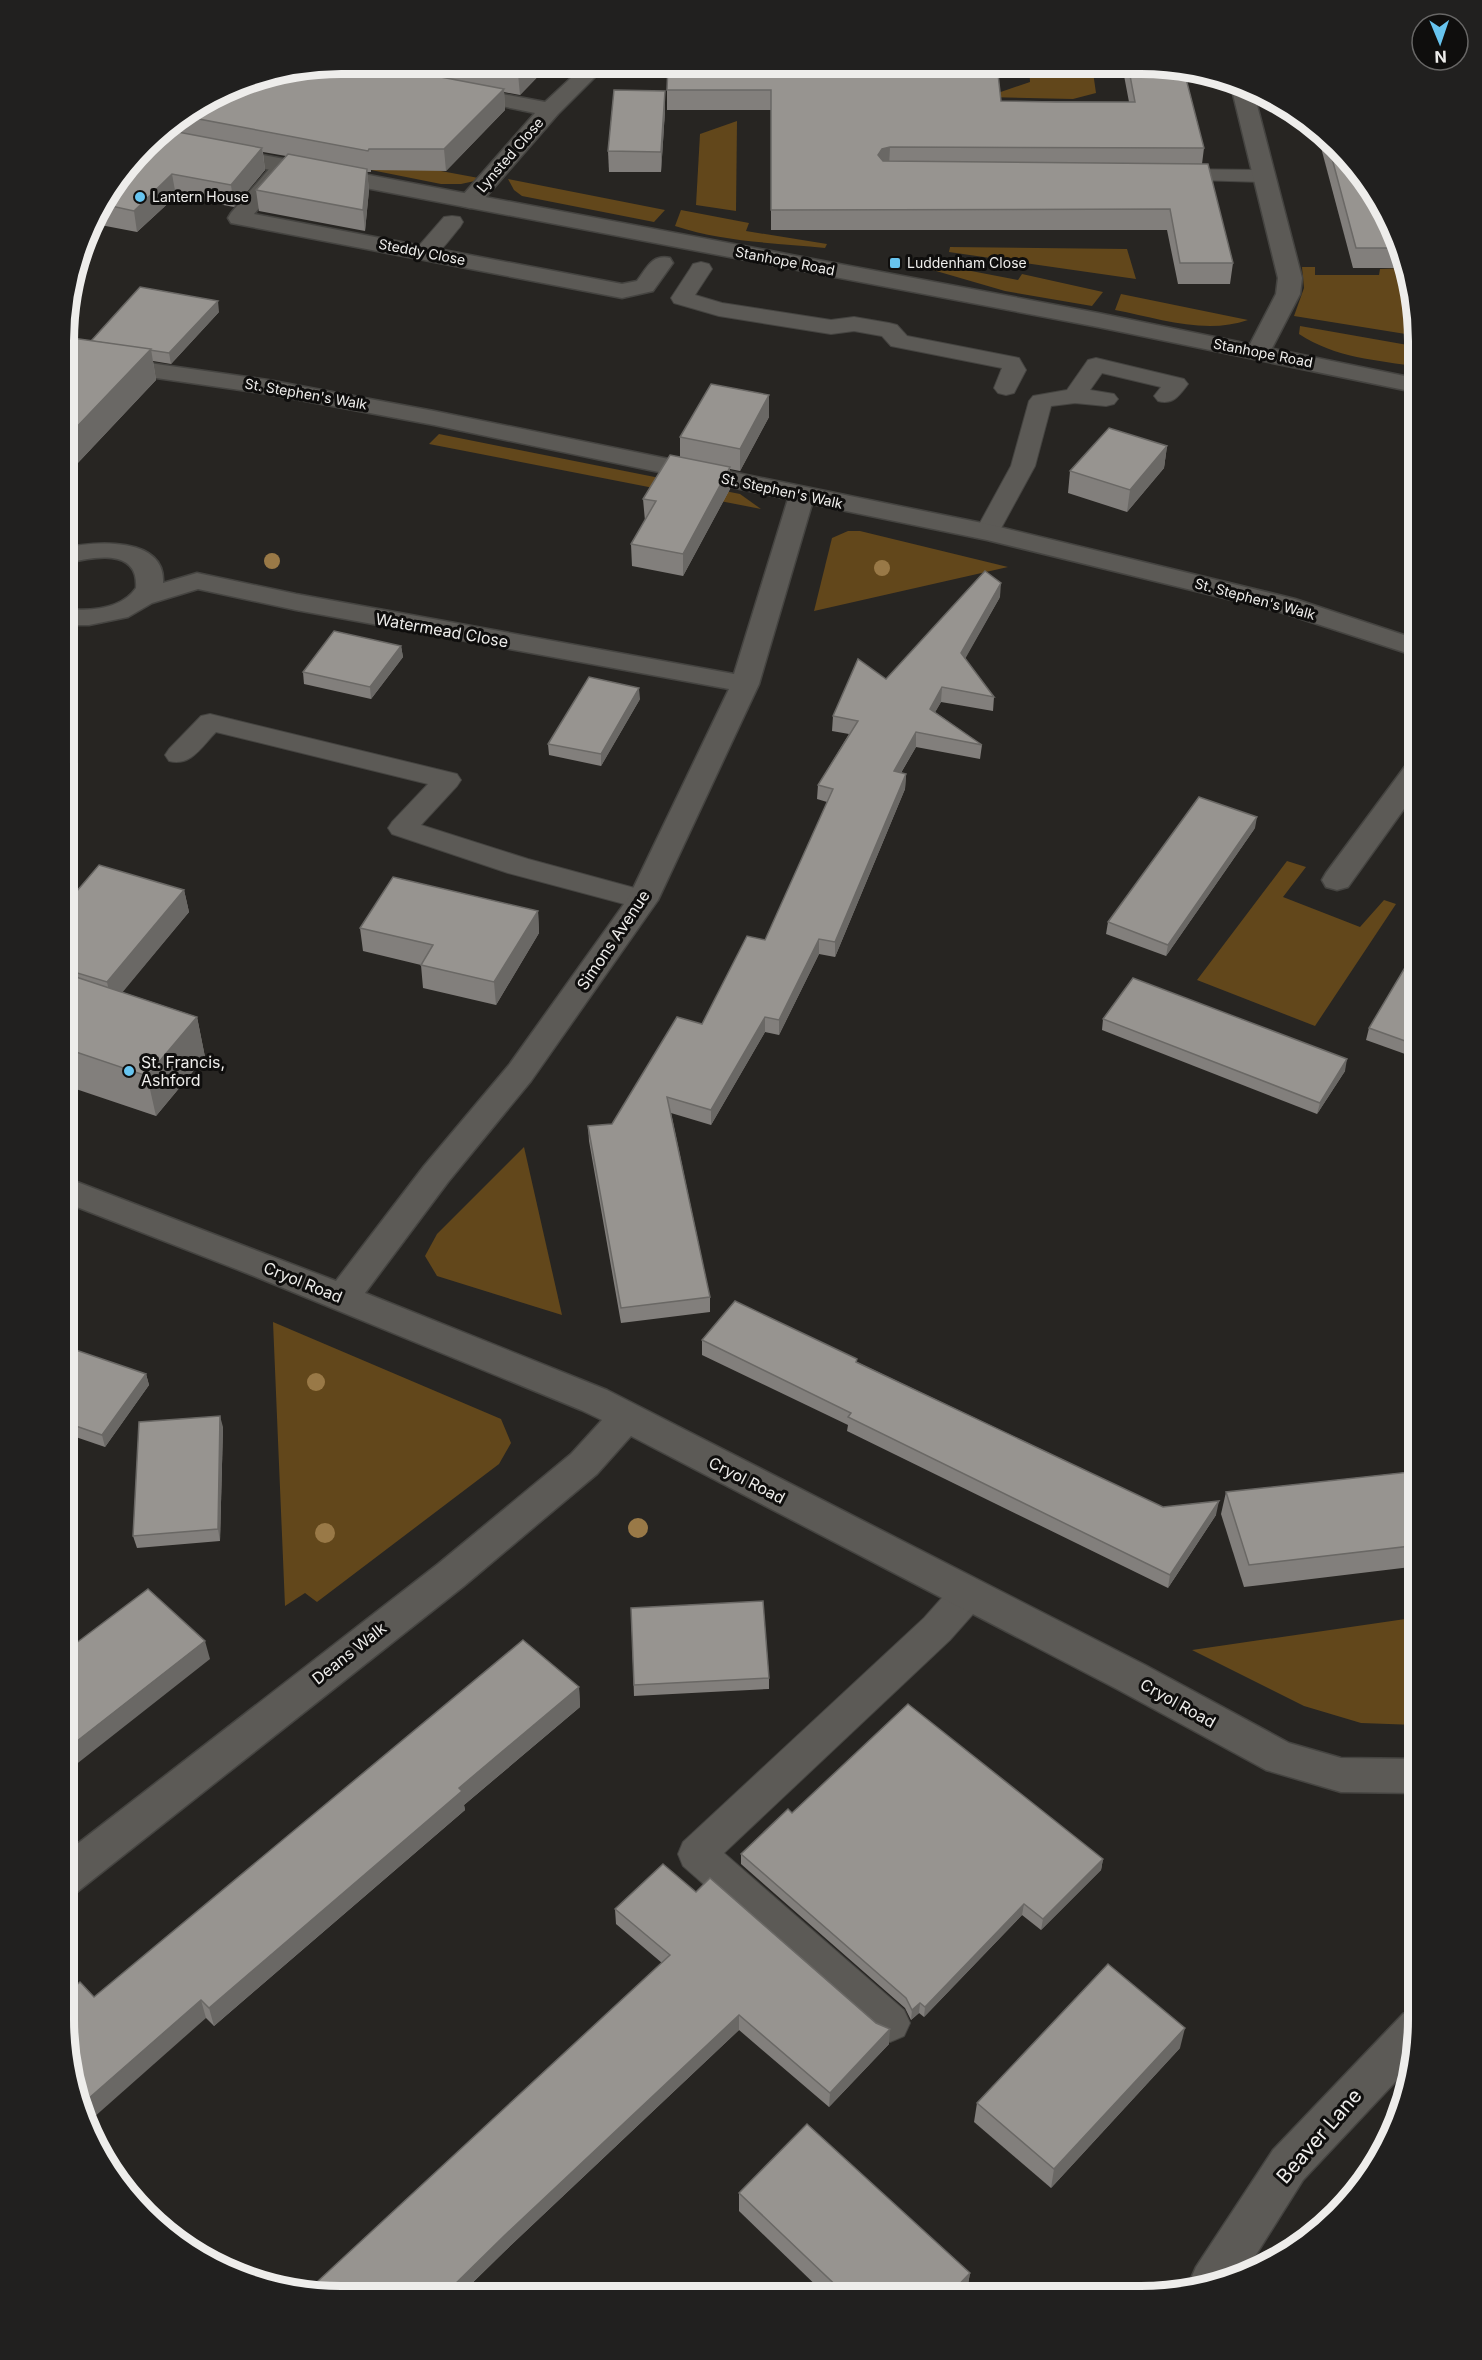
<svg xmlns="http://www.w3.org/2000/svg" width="1482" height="2360" viewBox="0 0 1482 2360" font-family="Inter,sans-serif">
<rect width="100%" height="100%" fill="#272522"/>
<g fill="#62471b">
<path d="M 1029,65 L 1092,65 L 1096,93 L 1073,99 L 986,97 L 1030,82 Z"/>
<path d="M 737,121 L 736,211 L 696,205 L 700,134 Z"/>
<path d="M 355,155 L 484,179 L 461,184 L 441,184 L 306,157 Z"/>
<path d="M 508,179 L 665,210 L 654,222 L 522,196 L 514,190 Z"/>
<path d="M 681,210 L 749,223 L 746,231 L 827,244 L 825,248 C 776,243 723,242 675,226 Z"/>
<path d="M 950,247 L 1127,249 L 1136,279 L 949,252 Z"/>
<path d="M 914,260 L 1018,280 L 1022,274 L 1103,292 L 1092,306 L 1005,291 L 912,264 Z"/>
<path d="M 1302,267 L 1315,267 L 1315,275 L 1379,275 L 1380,269 L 1405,268 L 1418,336 L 1294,316 L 1304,288 Z"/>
<path d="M 1121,294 L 1248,320 C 1205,335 1158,318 1115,310 Z"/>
<path d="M 1300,326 L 1419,347 L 1419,367 C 1377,360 1335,358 1299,334 Z"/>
<path d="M 439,434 L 740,494 L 761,509 L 429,444 Z"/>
<path d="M 848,531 L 860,531 L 1008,567 L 814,611 L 832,538 Z"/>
<path d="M 1287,861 L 1306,867 L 1283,897 L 1360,927 L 1384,900 L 1396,904 L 1315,1026 L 1197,980 Z"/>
<path d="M 524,1147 L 562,1315 L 437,1276 L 425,1256 L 437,1234 Z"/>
<path d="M 273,1322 L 501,1419 L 511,1443 L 499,1464 L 317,1602 L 305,1593 L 285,1606 Z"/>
<path d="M 1419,1617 L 1418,1725 L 1416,1725 L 1361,1723 L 1304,1706 L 1192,1650 Z"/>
</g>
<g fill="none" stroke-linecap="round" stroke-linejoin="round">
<defs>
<g id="lane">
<path d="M 1170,169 L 1262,170 L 1269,172 L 1272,176 L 1269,180 L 1262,182 L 1163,179 L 1160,175 L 1163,171 Z"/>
<path d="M 452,216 L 460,217 L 463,222 L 460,227 C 448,240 437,262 417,258 L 414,253 L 417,248 L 444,217 Z"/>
<path d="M 701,262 L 709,264 L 712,269 L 695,295 L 722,303 L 831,320 L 854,317 L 889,323 L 897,325 L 907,336 L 1019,358 L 1026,370 L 1014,393 L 1006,395 L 998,393 L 994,388 L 1002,368 L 891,346 L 882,336 L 854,331 L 831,334 L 719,316 L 674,303 L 671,298 L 690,269 L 693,264 Z"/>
<path d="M 1096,358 L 1184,379 L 1188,384 C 1179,396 1173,405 1158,401 L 1154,396 L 1161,387 L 1102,373 L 1090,390 L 1114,394 L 1118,399 L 1114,404 L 1106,406 L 1075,403 L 1051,406 L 1035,466 L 999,532 L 996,537 L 987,539 L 978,537 L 975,532 L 1011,466 L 1029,401 L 1033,396 L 1067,390 L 1088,360 Z"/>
<path d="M 210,714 L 457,774 L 461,780 L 457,786 L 421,825 L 528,859 L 653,893 L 657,900 L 653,907 L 643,909 L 508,873 L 392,834 L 388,828 L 392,822 L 428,784 L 216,732 C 202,746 191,767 169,761 L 165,755 L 169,749 L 201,716 Z"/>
<path d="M 969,1578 L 982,1582 L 987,1593 L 982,1604 L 950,1640 L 724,1853 L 904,2010 L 910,2023 L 904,2036 L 890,2042 L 876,2036 L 683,1866 L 678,1854 L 683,1842 L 924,1618 L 956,1582 Z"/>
</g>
<g id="street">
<path d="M 586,64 L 608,64 L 558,114 L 478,206 L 470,208 L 462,206 L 459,201 L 462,196 L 535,113 L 453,96 L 449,92 L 453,88 L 460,86 L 545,102 Z"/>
<path d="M 1231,80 L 1252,86 L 1302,278 L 1300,294 L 1270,352 L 1266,357 L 1258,359 L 1250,357 L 1246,352 L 1276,294 L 1278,278 L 1230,82 Z"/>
<path d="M 284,159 L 292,161 L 295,166 L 254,214 L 622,284 L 637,281 C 647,268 652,254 670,258 L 673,263 L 653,291 L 622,298 L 231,223 L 228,218 L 231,213 L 276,161 Z"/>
<path d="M 65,351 L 268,380 L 434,411 L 987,524 L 1295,599 L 1419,640 L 1419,657 L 1277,611 L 987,540 L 812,504 L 759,684 L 658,900 L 531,1081 L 448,1182 L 365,1293 L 607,1390 L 1145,1665 L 1289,1743 L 1341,1758 L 1418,1759 L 1418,1793 L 1341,1792 L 1266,1770 L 1117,1689 L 631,1436 L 597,1474 L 464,1586 L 77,1892 L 63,1897 L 63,1855 L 438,1564 L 571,1454 L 602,1420 L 581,1410 L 249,1274 L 64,1202 L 64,1177 L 336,1281 L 424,1166 L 509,1065 L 629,897 L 729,689 L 296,610 L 198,589 L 152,603 L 128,617 L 89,625 L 65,625 L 65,609 C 88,611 121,610 136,588 C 139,547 92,557 65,564 L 65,548 C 94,541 166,536 163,583 L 197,573 L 296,594 L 734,674 L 788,499 L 434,425 L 268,394 L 65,365 Z"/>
<path d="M 1419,758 L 1419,788 L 1348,887 L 1337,890 L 1326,887 L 1322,880 L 1326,873 L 1409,761 Z"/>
<path d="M 1418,2008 L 1418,2038 L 1413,2063 L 1303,2180 L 1242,2277 L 1191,2287 L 1189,2283 L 1196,2267 L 1273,2150 L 1403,2014 Z"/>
</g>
<path id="secondary" d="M 221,147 L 1098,313 L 1419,379 L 1419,393 L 1098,327 L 213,159 L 210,154 L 213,149 Z"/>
</defs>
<use href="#lane" stroke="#454441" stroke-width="2"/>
<use href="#street" stroke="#454441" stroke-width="3"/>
<use href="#secondary" stroke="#454441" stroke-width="3"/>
<use href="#lane" fill="#5c5a56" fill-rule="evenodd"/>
<use href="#street" fill="#5c5a56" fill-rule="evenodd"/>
<use href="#secondary" fill="#5c5a56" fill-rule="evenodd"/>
</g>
<g fill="#997947">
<circle cx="272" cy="561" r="8"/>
<circle cx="882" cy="568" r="8"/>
<circle cx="316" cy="1382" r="9"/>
<circle cx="638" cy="1528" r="10"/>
<circle cx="325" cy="1533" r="10"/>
</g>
<g fill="#827f7c">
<path d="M 340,63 L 550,64 L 520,95 L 504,92 L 505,110 L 446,171 L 371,170 L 371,172 L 367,172 L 369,190 L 365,231 L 259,211 L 256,190 L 286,156 L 263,152 L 265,170 L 234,207 L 176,196 L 137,232 L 90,223 L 92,217 L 157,132 L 235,84 Z"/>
<path d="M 668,64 L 1001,101 L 1129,102 L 1122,65 L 1178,65 L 1204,148 L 1202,164 L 1233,263 L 1230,284 L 1178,284 L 1167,230 L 771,230 L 771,110 L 667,110 L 667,90 Z"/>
<path d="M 665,91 L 665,111 L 661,172 L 609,172 L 608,151 Z"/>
<path d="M 1315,125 L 1362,172 L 1398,235 L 1405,268 L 1353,268 Z"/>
<path d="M 219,312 L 171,364 L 153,361 L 156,380 L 75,466 L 65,464 L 65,345 L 91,341 Z"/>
<path d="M 769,395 L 769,417 L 740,471 L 730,469 L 730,489 L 683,576 L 632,566 L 631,544 L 645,521 L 643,499 L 680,457 L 680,437 Z"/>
<path d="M 1167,446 L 1164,468 L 1127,512 L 1068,493 L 1070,471 Z"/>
<path d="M 1000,597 L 965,658 L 994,697 L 993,711 L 941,702 L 935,712 L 982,745 L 980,759 L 916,747 L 901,773 L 906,774 L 905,789 L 835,957 L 819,954 L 779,1035 L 765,1032 L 711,1125 L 671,1113 L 710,1297 L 710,1312 L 621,1323 L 589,1141 L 588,1126 L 612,1124 L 702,1024 L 765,940 L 827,802 L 817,799 L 818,785 L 849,734 L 832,731 L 833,716 L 886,679 Z"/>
<path d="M 401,646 L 403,657 L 371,699 L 304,684 L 303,672 Z"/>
<path d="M 640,699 L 601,766 L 549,755 L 548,744 Z"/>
<path d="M 1255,828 L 1166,956 L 1106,934 L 1108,922 Z"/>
<path d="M 184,890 L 189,912 L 122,992 L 197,1017 L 205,1057 L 156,1116 L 64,1085 L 65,905 Z"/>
<path d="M 538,911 L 539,933 L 496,1005 L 423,988 L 421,965 L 363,951 L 360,928 Z"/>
<path d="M 1419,944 L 1419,1059 L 1366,1040 L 1369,1028 Z"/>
<path d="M 1103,1019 L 1345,1071 L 1317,1114 L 1102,1030 Z"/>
<path d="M 702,1340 L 857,1359 L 857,1362 L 1163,1507 L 1216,1515 L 1168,1588 L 847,1431 L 848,1425 L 702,1355 Z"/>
<path d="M 64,1346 L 146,1374 L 149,1385 L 105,1447 L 64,1433 Z"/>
<path d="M 223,1427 L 220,1541 L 137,1548 L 133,1536 Z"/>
<path d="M 1419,1471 L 1419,1566 L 1244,1587 L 1221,1514 L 1226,1492 Z"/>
<path d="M 631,1608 L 769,1678 L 769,1689 L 634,1696 Z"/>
<path d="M 579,1687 L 580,1707 L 464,1805 L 465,1810 L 214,2026 L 206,2018 L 94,1997 Z"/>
<path d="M 792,1813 L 1103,1859 L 1101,1870 L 1041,1930 L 1022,1915 L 924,2017 L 919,2013 L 911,2020 L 905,2008 L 741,1864 L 741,1854 Z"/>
<path d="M 696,1892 L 889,2044 L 829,2107 L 739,2030 L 506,2250 L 460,2295 L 320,2295 L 317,2282 L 662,1963 L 616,1924 L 615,1909 Z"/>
<path d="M 1180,2048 L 1051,2188 L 974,2122 L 977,2103 Z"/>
<path d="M 739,2193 L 970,2273 L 967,2290 L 962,2296 L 827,2296 L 739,2211 Z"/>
</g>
<g fill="#6a6865">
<path d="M 529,64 L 550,64 L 520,95 L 518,74 Z"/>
<path d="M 504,89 L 505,110 L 446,171 L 444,149 Z"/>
<path d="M 665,91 L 665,111 L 661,172 L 661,152 Z"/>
<path d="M 890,147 L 889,167 L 877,175 L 878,155 L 882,149 Z"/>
<path d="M 262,148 L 265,170 L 234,207 L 231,185 Z"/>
<path d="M 367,169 L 369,190 L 365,231 L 363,210 Z"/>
<path d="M 172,174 L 176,196 L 137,232 L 134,211 Z"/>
<path d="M 218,301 L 219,312 L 171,364 L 169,353 Z"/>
<path d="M 151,349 L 156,380 L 75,466 L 69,435 Z"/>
<path d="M 769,395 L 769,417 L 740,471 L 740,449 Z"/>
<path d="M 1167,446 L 1164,468 L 1127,512 L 1130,490 Z"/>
<path d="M 730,467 L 730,489 L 683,576 L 683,554 Z"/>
<path d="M 1001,583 L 1000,597 L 960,668 L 961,653 Z"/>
<path d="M 401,646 L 403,657 L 371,699 L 370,687 Z"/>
<path d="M 942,687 L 941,702 L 929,723 L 930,709 Z"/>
<path d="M 639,688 L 640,699 L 601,766 L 601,754 Z"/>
<path d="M 916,732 L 916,747 L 893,786 L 894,771 Z"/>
<path d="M 906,774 L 905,789 L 835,957 L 835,942 Z"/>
<path d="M 1257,817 L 1255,828 L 1166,956 L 1168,945 Z"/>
<path d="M 184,890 L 189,912 L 112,1005 L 107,982 Z"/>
<path d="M 538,911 L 539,933 L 496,1005 L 494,982 Z"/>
<path d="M 819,939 L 819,954 L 779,1035 L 779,1020 Z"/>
<path d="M 197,1017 L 205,1057 L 156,1116 L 147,1076 Z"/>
<path d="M 765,1017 L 765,1032 L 711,1125 L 711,1110 Z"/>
<path d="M 1347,1059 L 1345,1071 L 1317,1114 L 1320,1103 Z"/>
<path d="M 146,1374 L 149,1385 L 105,1447 L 102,1435 Z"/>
<path d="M 220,1416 L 223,1427 L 220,1541 L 218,1529 Z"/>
<path d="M 1219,1501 L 1216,1515 L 1168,1588 L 1170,1575 Z"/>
<path d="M 205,1641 L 210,1659 L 69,1770 L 70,1775 L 63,1780 L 63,1752 Z"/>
<path d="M 579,1687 L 580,1707 L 464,1805 L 465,1810 L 214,2026 L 209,2008 L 459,1788 Z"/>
<path d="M 1103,1859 L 1101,1870 L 1041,1930 L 1043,1919 Z"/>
<path d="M 1024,1904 L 1022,1915 L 924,2017 L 925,2007 Z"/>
<path d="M 201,2000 L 206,2018 L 84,2126 L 80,2106 Z"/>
<path d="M 920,2003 L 919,2013 L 911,2020 L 912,2010 Z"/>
<path d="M 739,2015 L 739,2030 L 506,2250 L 460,2295 L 444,2295 L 504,2236 Z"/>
<path d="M 1185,2028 L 1180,2048 L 1051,2188 L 1054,2169 Z"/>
<path d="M 890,2029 L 889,2044 L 829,2107 L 830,2093 Z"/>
<path d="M 970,2273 L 967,2290 L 962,2296 L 948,2296 Z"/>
</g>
<g fill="#979490" stroke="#6a6865" stroke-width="1.5">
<path d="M 340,63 L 367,63 L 504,89 L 444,149 L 369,149 L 368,151 L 183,116 L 235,84 Z"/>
<path d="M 460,63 L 529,64 L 518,74 Z"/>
<path d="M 668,64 L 997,65 L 1001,101 L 1056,102 L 1135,102 L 1128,65 L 1178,65 L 1183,67 L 1204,148 L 890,147 L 882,149 L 878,155 L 883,161 L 1208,164 L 1233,263 L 1180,263 L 1170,209 L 771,210 L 771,90 L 667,90 Z"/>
<path d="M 614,90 L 665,91 L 661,152 L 608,151 Z"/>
<path d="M 162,129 L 262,148 L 231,185 L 172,174 L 134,211 L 102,204 L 157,132 Z"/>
<path d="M 1326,136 L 1362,172 L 1398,235 L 1401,248 L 1356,248 Z"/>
<path d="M 288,154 L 367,169 L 363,210 L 256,190 Z"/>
<path d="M 140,287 L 218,301 L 169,353 L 91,341 Z"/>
<path d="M 72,338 L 151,349 L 69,435 L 65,434 L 65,345 Z"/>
<path d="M 711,384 L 769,395 L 740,449 L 680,437 Z"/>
<path d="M 1109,428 L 1167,446 L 1130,490 L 1070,471 Z"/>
<path d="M 670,455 L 730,467 L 683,554 L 631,544 L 656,501 L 643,499 Z"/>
<path d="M 985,571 L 1001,583 L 961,653 L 994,697 L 942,687 L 930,709 L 982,745 L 916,732 L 894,771 L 906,774 L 835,942 L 819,939 L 779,1020 L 765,1017 L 711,1110 L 667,1097 L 710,1297 L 621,1308 L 588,1126 L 612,1124 L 677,1017 L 702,1024 L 747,936 L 765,940 L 833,789 L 818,785 L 858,721 L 833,716 L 858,659 L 886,679 Z"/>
<path d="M 334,631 L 401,646 L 370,687 L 303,672 Z"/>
<path d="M 589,677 L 639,688 L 601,754 L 548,744 Z"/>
<path d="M 1199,797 L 1257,817 L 1168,945 L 1108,922 Z"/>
<path d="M 99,865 L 184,890 L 107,982 L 64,969 L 65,905 Z"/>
<path d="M 393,877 L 538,911 L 494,982 L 421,965 L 433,945 L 360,928 Z"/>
<path d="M 1419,944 L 1419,1046 L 1369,1028 Z"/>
<path d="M 64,973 L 197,1017 L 147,1076 L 64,1048 Z"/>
<path d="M 1133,978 L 1347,1059 L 1320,1103 L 1103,1019 Z"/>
<path d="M 735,1301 L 857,1359 L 856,1362 L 1163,1507 L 1219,1501 L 1170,1575 L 848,1417 L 851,1413 L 702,1340 Z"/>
<path d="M 64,1346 L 146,1374 L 102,1435 L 64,1422 Z"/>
<path d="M 220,1416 L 218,1529 L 133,1536 L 139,1422 Z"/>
<path d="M 1419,1471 L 1419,1545 L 1249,1565 L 1226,1492 Z"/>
<path d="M 148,1589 L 205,1641 L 63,1752 L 63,1653 Z"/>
<path d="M 763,1601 L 769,1678 L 634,1685 L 631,1608 Z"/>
<path d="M 523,1640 L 579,1687 L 459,1788 L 462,1791 L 209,2008 L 201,2000 L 80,2106 L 63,2019 L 63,1997 L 80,1982 L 94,1997 Z"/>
<path d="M 908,1704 L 1103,1859 L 1043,1919 L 1024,1904 L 925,2007 L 920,2003 L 912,2010 L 906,1998 L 741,1854 L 788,1809 L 792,1813 Z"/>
<path d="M 663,1864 L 696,1892 L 710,1878 L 876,2023 L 890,2029 L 830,2093 L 739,2015 L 504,2236 L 444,2295 L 329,2295 L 317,2282 L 670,1955 L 615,1909 Z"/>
<path d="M 1108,1964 L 1185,2028 L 1054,2169 L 977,2103 Z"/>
<path d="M 807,2124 L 970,2273 L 948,2296 L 847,2296 L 739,2193 Z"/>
</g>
<g fill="#67c4ef" stroke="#0f0e0d" stroke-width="2">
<circle cx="140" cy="197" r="6"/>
<rect x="889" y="257" width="12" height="12" rx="3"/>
<circle cx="129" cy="1071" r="6"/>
</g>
<g text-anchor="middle" stroke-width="6" stroke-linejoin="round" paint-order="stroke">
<g font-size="14" fill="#eeedeb" stroke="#0f0e0d">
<text transform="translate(510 155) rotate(-49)" y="5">Lynsted Close</text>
<text transform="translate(422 252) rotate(11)" y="5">Steddy Close</text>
<text transform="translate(785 261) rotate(11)" y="5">Stanhope Road</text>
<text transform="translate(1263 353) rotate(11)" y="5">Stanhope Road</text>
<text transform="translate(306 394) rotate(10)" y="5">St. Stephen's Walk</text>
<text transform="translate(782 491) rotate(12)" y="5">St. Stephen's Walk</text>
<text transform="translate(1255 599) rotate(15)" y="5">St. Stephen's Walk</text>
</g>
<g font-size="14" fill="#eeedeb" stroke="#0f0e0d" text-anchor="start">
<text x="152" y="202">Lantern House</text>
<text x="907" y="268">Luddenham Close</text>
</g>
<g font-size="16" fill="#eeedeb" stroke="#0f0e0d">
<text transform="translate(442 630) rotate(10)" y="6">Watermead Close</text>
<text transform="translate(613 940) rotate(-56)" y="6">Simons Avenue</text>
<text transform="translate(303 1282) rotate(22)" y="6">Cryol Road</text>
<text transform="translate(747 1480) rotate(27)" y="6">Cryol Road</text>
<text transform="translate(349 1653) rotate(-38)" y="6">Deans Walk</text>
<text transform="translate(1178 1703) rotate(29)" y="6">Cryol Road</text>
</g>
<g font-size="16" fill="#eeedeb" stroke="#0f0e0d" text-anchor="start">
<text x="141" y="1068">St. Francis,<tspan x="141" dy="18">Ashford</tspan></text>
</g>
<g font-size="20" fill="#eeedeb" stroke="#0f0e0d">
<text transform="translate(1319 2136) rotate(-49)" y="7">Beaver Lane</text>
</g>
</g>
<path d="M0 0H1482V2360H0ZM341 74H1141A267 267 0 0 1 1408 341V2019A267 267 0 0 1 1141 2286H341A267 267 0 0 1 74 2019V341A267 267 0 0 1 341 74Z" fill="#21201f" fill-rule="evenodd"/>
<path fill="none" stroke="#eeedeb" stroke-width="8" d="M341 74H1141A267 267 0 0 1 1408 341V2019A267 267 0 0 1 1141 2286H341A267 267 0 0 1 74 2019V341A267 267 0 0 1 341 74Z"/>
<g transform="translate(1440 42) rotate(178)"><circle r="28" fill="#0f0e0d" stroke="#686766" stroke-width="1.5"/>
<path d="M0-4.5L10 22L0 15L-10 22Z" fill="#67c4ef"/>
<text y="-9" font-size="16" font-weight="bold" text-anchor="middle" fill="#eeedeb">N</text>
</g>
</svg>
